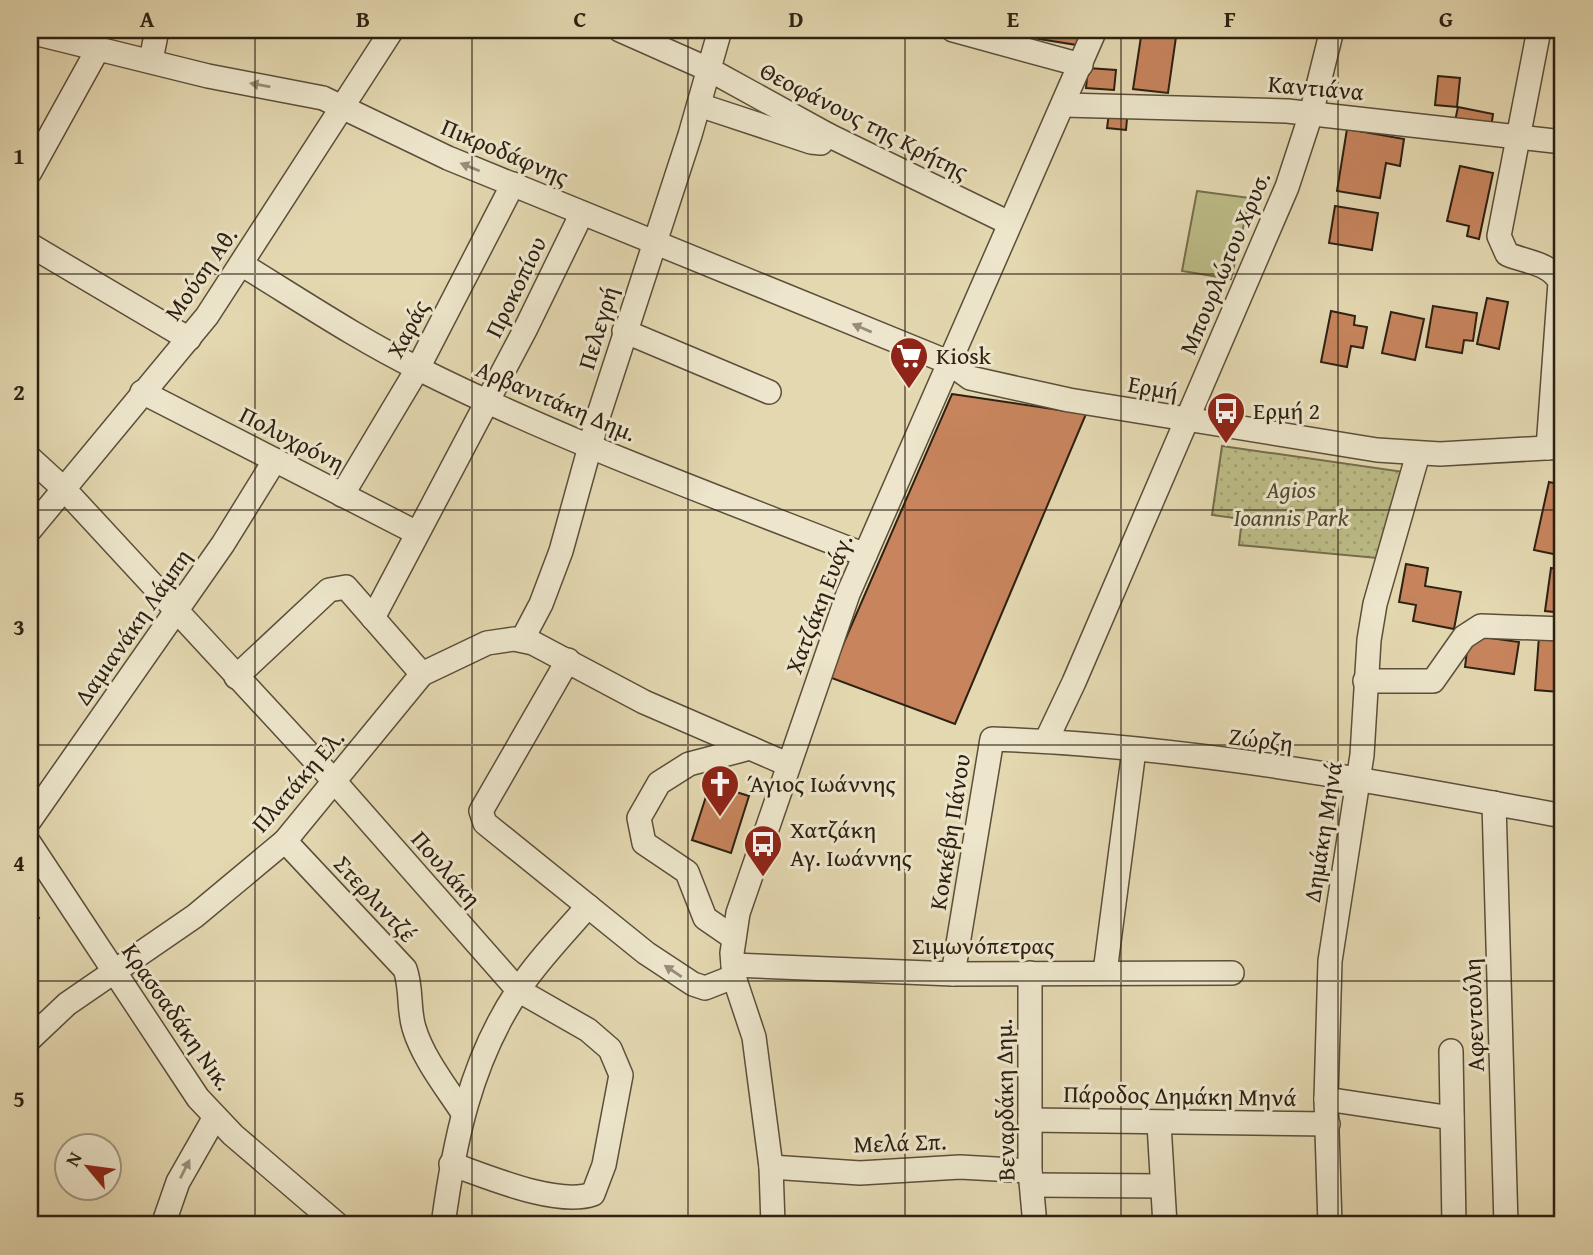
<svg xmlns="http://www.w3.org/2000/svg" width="1593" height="1255" viewBox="0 0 1593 1255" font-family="'Gentium Book Plus',serif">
<defs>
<pattern id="green-dots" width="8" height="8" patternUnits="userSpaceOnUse" patternTransform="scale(1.75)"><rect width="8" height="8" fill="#bcbc87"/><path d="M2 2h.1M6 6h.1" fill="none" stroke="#a2a174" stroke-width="1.8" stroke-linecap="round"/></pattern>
</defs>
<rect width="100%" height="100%" fill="#e4d8b1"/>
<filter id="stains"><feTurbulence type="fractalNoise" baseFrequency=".00286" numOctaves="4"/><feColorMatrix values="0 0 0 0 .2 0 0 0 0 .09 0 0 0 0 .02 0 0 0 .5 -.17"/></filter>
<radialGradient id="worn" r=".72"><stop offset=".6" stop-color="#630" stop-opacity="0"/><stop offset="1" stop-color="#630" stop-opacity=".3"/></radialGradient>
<path fill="url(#green-dots)" stroke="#746e4d" stroke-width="2" d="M 1222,446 L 1404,472 L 1377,558 L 1239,545 L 1242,519 L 1212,515 Z"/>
<path fill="#bcbc87" stroke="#746e4d" stroke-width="2" d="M 1197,191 L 1250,198 L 1231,279 L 1182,271 Z"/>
<g fill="#c7845d" stroke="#2d2113" stroke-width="2">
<path d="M 1021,30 L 1080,30 L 1077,45 L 1020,36 Z"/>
<path d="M 1142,30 L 1177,30 L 1168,93 L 1133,89 Z"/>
<path d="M 1088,68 L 1116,70 L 1114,90 L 1086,88 Z"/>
<path d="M 1438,76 L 1460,78 L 1457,107 L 1435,105 Z"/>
<path d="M 1110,106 L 1128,108 L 1126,130 L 1107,128 Z"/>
<path d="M 1458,107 L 1493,114 L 1491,128 L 1455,121 Z"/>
<path d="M 1347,129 L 1404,139 L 1400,166 L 1386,163 L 1380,198 L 1337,191 Z"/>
<path d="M 1460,166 L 1493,173 L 1479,239 L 1467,236 L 1469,226 L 1447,221 Z"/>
<path d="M 1335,206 L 1378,213 L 1372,250 L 1329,243 Z"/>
<path d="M 1487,298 L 1508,302 L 1499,349 L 1477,344 Z"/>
<path d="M 1433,306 L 1477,313 L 1473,341 L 1464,340 L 1462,353 L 1426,347 Z"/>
<path d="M 1331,311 L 1355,316 L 1354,325 L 1367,327 L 1363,348 L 1351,346 L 1347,367 L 1321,362 Z"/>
<path d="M 1391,312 L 1424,319 L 1415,360 L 1382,353 Z"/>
<path d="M 952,394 L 1086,414 L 955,724 L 829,677 Z"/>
<path d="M 1549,482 L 1563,485 L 1563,556 L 1534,550 Z"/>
<path d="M 1406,564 L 1428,568 L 1425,586 L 1461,592 L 1454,629 L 1413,621 L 1416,605 L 1399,602 Z"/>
<path d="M 1551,568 L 1563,570 L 1563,613 L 1545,611 Z"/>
<path d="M 1469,635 L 1519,642 L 1514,674 L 1465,667 Z"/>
<path d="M 1539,636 L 1563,638 L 1559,692 L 1535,690 Z"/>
<path d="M 710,784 L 749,796 L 731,853 L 692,840 Z"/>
<path d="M 30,906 L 39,918 L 31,928 L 34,931 L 30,936 Z"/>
</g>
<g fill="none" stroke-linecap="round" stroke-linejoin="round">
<defs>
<g id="minor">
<path d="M 620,30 L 710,70 L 828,135 L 1009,223"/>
<path d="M 953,30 L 1081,65"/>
<path d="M 1539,30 L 1499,236 L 1507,254 C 1525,262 1551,263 1560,282 L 1548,448"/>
<path d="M 30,32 L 208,76 L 323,98 L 448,158 L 948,362 L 970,378 L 1069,400 L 1377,450 L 1440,454 L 1563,447"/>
<path d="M 151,60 L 157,30"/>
<path d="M 699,105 L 811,142 L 821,143 L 828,135"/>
<path d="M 1064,105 L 1287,111 L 1563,142"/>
<path d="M 30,172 L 98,49"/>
<path d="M 30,245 L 189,339"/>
<path d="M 241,264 C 300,300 358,339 419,369 C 563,441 715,496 865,555"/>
<path d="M 624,331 L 769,392"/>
<path d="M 142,392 L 417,533"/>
<path d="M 30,458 L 65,490 L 335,782 L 518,990 L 588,1030 L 610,1049 L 621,1075 L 604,1165 L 593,1194 C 557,1207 486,1176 451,1164"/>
<path d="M 342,495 L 418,368 L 513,184"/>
<path d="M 30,530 L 207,316 L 392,30"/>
<path d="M 373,618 L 525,330 L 582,213"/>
<path d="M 522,640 L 541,604 L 561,551 L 599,414 L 690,135 L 720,30"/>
<path d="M 568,660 L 481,811 L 485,823 L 646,953 L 693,984 L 705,988 L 728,979 L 735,980"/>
<path d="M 236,677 L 329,590 L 346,587 L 422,674"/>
<path d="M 1365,681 L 1433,681 L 1464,637 L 1481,626 L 1563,629"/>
<path d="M 1046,741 L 1074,682 L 1287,187 L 1311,114 L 1332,30"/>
<path d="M 1494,803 L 1506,1225"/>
<path d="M 30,820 L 223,544 L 275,460"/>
<path d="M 285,841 L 405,969 C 412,988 408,1008 414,1028 C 423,1058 446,1087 463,1113"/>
<path d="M 30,844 L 198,1098 L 233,1135 L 338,1225"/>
<path d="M 734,938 L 705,918 L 687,872 L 644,843 L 639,818 L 659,783 L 689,764 L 750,748"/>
<path d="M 733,965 L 953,974 L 1232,973"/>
<path d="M 1105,972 L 1134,750"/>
<path d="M 1030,973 L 1030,1171 L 1035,1225"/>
<path d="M 953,974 L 992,739 C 1183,745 1375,781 1563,816"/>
<path d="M 30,1039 L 67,1004 L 195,916 L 285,841 L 422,674 L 487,643 L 514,639 L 533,643 L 644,702 L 787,764"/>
<path d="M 1451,1051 L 1454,1225"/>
<path d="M 1326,1099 L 1452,1118"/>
<path d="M 1030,1120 L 1328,1124"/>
<path d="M 1159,1124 L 1165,1225"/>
<path d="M 771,1167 L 860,1173 L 960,1167 L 1030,1171"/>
<path d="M 1032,1185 L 1162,1186"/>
<path d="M 163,1225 L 178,1182 L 215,1117"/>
<path d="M 443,1225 C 454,1143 470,1063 517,992 C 537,961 564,934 588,906"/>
<path d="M 773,1225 L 771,1167 L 754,1037 L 734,977 L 732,953 L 738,913 L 848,594 L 1095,30"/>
<path d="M 1330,1225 L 1326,1099 L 1330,961 L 1362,755 L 1369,640 L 1375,604 L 1418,454"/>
</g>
</defs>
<use href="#minor" stroke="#5b4f3a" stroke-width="26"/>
<use href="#minor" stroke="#ede6cc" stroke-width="23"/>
</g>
<defs><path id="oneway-solid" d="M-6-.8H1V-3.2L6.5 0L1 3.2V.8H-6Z" transform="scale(1.75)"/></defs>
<g fill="#978d79">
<use href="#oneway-solid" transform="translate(260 85) rotate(-170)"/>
<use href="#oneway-solid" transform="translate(470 167) rotate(-158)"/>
<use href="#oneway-solid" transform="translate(862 328) rotate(-157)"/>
<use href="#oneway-solid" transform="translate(673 971) rotate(-146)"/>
<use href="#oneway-solid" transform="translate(185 1169) rotate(-63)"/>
</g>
<path fill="none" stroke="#2d2113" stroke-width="2" stroke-opacity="0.55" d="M 255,30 L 255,1225M 472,30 L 472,1225M 688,30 L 688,1225M 905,30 L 905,1225M 1121,30 L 1121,1225M 1338,30 L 1338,1225M 30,274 L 1563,274M 30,510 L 1563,510M 30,745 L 1563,745M 30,981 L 1563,981"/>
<defs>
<symbol id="supermarket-pin" viewBox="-11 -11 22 30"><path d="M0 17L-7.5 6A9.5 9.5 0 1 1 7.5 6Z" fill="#8f2418" stroke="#ede6cc"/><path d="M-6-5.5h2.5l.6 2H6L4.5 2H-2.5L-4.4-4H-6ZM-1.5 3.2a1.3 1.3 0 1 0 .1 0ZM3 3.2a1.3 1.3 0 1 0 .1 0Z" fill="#fff"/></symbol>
<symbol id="bus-pin" viewBox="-11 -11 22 30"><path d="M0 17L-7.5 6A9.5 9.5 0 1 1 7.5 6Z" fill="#8f2418" stroke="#ede6cc"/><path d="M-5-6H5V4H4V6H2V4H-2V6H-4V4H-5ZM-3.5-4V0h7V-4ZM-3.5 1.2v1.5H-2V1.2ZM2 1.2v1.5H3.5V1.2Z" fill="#fff"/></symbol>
<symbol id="church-pin" viewBox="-11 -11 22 30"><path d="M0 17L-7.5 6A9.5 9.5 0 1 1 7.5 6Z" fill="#8f2418" stroke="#ede6cc"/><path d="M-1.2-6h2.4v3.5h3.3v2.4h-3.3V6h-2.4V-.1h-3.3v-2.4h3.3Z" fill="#fff"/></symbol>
</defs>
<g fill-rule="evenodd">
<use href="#supermarket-pin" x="887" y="334" width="44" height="60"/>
<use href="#bus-pin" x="1204" y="389" width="44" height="60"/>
<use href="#church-pin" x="698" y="762" width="44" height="60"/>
<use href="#bus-pin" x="741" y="822" width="44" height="60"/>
</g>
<g text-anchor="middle" stroke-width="6" stroke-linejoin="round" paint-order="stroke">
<g font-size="24" fill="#2d2113" stroke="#ede6cc">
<text transform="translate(1316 88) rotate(5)" y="8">Καντιάνα</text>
<text transform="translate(864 121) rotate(27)" y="8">Θεοφάνους της Κρήτης</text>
<text transform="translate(505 152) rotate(23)" y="8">Πικροδάφνης</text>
<text transform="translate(1225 263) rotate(-67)" y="8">Μπουρλώτου Χρυσ.</text>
<text transform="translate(201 274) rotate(-55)" y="8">Μούση Αθ.</text>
<text transform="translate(516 287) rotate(-64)" y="8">Προκοπίου</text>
<text transform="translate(598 328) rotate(-73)" y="8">Πελεγρή</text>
<text transform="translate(408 329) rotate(-62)" y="8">Χαράς</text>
<text transform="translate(1153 388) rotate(10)" y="8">Ερμή</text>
<text transform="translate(556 401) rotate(23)" y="8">Αρβανιτάκη Δημ.</text>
<text transform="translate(292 439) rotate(27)" y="8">Πολυχρόνη</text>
<text transform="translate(819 604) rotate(-69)" y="8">Χατζάκη Ευάγ.</text>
<text transform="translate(133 627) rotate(-55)" y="8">Δαμιανάκη Λάμπη</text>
<text transform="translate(1261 740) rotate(7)" y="8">Ζώρζη</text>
<text transform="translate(298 781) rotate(-49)" y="8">Πλατάκη Ελ.</text>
<text transform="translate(950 832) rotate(-81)" y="8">Κοκκέβη Πάνου</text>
<text transform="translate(1323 832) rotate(-81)" y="8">Δημάκη Μηνά</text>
<text transform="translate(446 869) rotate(49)" y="8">Πουλάκη</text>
<text transform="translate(375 899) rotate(47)" y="8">Στερλιντζέ</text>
<text x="983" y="954">Σιμωνόπετρας</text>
<text transform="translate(1474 1015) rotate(-92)" y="8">Αφεντούλη</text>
<text transform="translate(177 1017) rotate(55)" y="8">Κρασσαδάκη Νικ.</text>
<text transform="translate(1180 1096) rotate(1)" y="8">Πάροδος Δημάκη Μηνά</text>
<text transform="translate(1005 1100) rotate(-91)" y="8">Βεναρδάκη Δημ.</text>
<text transform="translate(900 1143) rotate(-2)" y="8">Μελά Σπ.</text>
</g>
<g font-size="24" fill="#2d2113" stroke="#ede6cc" text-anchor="start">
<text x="936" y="364">Kiosk</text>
<text x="1253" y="419">Ερμή 2</text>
<text x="747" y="792">Άγιος Ιωάννης</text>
<text x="790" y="838">Χατζάκη<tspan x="790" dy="28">Αγ. Ιωάννης</tspan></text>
</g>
<g font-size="24" font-style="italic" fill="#514830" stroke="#ede6cc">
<text x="1291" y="498">Agios<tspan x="1291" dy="28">Ioannis Park</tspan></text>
</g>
</g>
<rect width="1593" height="1255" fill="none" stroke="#e4d8b1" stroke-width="77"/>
<g transform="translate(88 1167) rotate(299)"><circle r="33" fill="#ede6cc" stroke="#a09782" stroke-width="2"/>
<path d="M0-5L12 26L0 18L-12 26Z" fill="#8f2418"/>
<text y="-10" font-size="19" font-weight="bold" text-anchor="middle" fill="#2d2113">N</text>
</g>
<rect x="38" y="38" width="1516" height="1178" fill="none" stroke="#2d2113" stroke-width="2.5"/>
<g font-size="23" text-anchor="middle" font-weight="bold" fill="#2d2113">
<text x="147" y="27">A</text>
<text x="363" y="27">B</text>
<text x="580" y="27">C</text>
<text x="796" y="27">D</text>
<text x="1013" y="27">E</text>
<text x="1230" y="27">F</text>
<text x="1446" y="27">G</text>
<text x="19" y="164">1</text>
<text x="19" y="400">2</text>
<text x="19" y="635">3</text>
<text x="19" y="871">4</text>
<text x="19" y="1107">5</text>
</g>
<rect width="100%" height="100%" filter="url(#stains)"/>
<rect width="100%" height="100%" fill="url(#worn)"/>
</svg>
